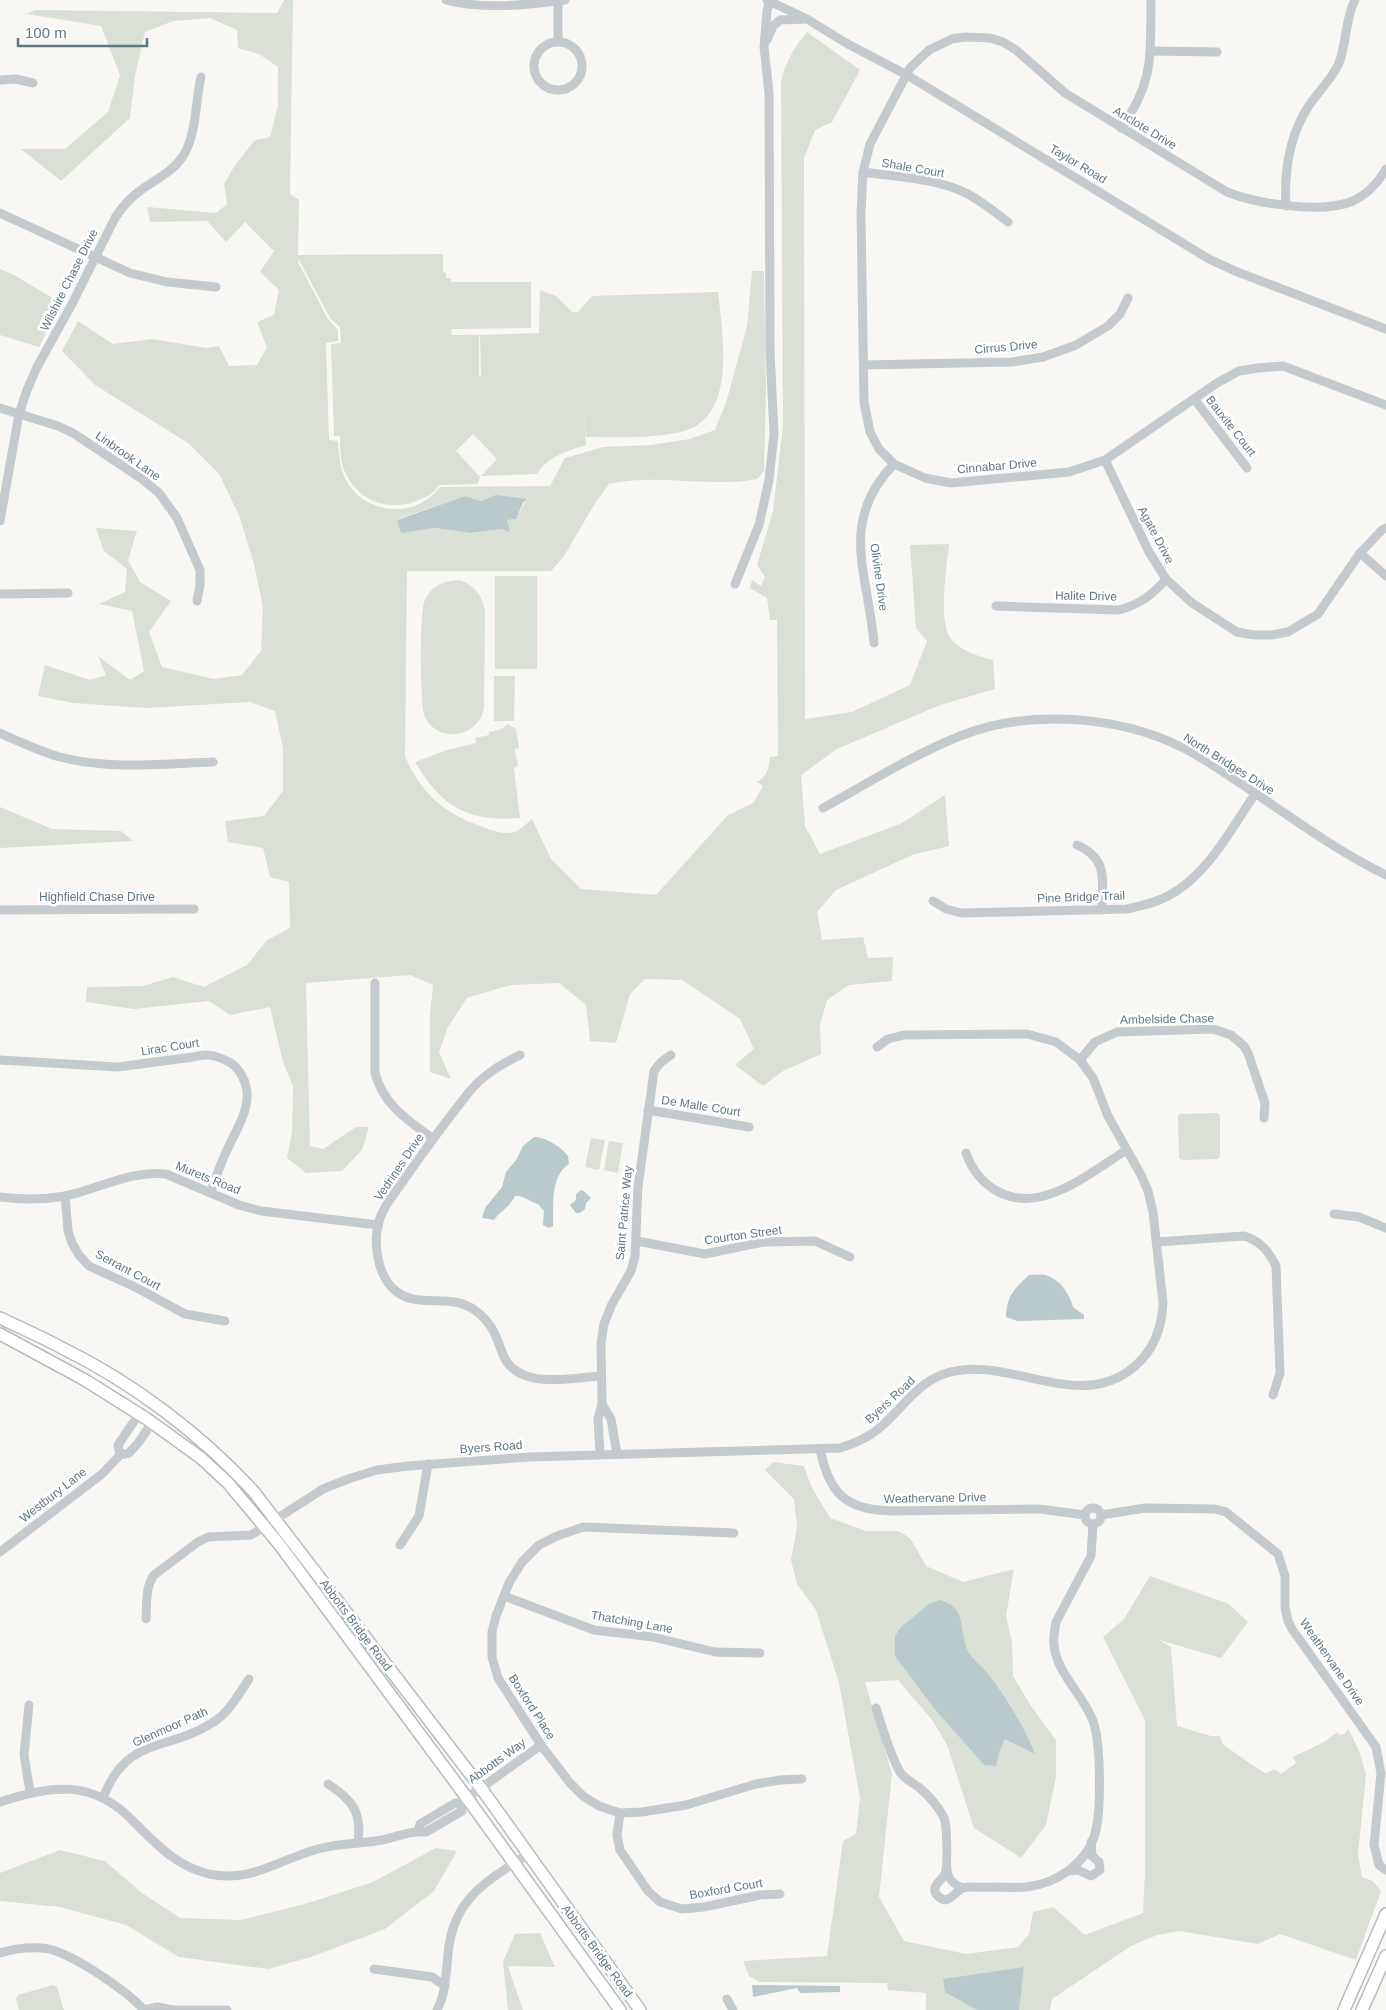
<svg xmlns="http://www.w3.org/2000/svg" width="1386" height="2010" viewBox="0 0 1386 2010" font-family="Helvetica,sans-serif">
<rect width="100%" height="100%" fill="#f8f7f4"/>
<g fill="#dae0d5" fill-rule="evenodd">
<path d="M 284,0 L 293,0 L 290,194 L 299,200 L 298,255 L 443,254 L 443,272 L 446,273 L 446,278 L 451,278 L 451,282 L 531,282 L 531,328 L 451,329 L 452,335 L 479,335 L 479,377 L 481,377 L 480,335 L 539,333 L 540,290 L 556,296 L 572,312 L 578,312 L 592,296 L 718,292 C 722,329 735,403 696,426 C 671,440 616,437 586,437 L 583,405 L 586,445 C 567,451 547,457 537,474 L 481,476 L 497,459 L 473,434 L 456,451 L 480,477 L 478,484 L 439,485 C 435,492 429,496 421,499 C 393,513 360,503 346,474 C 340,463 340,449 340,436 L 334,436 L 331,344 L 341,343 L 340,327 L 330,318 L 298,258 L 298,262 L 328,319 L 338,330 L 338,341 L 326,343 L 329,440 L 338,441 C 339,458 340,475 352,489 C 375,517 420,515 440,487 L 550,486 L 565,458 L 603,447 L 651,445 L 690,439 L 715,430 L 726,403 L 747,326 L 752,271 L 764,271 L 766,391 L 764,471 L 757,479 C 710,488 655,473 609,484 L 594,505 L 564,556 L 551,571 L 407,571 L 405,756 C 421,794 445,814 483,827 C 493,831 506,836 517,831 C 522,828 527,823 532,819 L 551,859 L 581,889 L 656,895 L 728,815 L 753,803 L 763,786 L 757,782 C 767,776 769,769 770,757 L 778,756 L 777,620 L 770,620 L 767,598 L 750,588 L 752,580 L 761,586 L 765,577 L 757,565 L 773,511 L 783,427 L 781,82 C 785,63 794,47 807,32 L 860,70 L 832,122 L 815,130 L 804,158 L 805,719 L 852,712 L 910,685 L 927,641 L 916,629 L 910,545 L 949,544 C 947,565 937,624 952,640 C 963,652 978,656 993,660 L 995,689 L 940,705 L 837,749 L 801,775 L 805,826 L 820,854 L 902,823 L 945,795 L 949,846 L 912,855 L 836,890 L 817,912 L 822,940 L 863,937 L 868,958 L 893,957 L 892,981 L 849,985 L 827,1000 L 820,1025 L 821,1054 L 783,1071 L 763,1086 L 735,1065 L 754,1049 L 740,1019 L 682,980 L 645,979 L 630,994 L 616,1043 L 590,1041 L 586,1005 L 559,983 L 510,985 L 467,998 L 448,1027 L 439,1052 L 451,1079 L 430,1072 L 430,1015 L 433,985 L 410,975 L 306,983 L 310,1146 L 323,1149 L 356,1127 L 369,1127 L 362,1150 L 342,1171 L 306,1173 L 287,1158 L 292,1132 L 293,1086 L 283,1062 L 270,1007 L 230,1015 L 209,1001 L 134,1009 L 86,1002 L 87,987 L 143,986 L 173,977 L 204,987 L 247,965 L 267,940 L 290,928 L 289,882 L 270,877 L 263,848 L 228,842 L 225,821 L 264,816 L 283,791 L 283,748 L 275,711 L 250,702 L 146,708 L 73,703 L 38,696 L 45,665 L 90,680 L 106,675 L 98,656 L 130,680 L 144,671 L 132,611 L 99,604 L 125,592 L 127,569 L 104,551 L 96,528 L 137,531 L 128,560 L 140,582 L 171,601 L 149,632 L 162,667 L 214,679 L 242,675 L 261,651 L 263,607 L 254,564 L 239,515 L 219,474 L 188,443 L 95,385 L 62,351 L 78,321 L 113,344 L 152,339 L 206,348 L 219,346 L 229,366 L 257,365 L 267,347 L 257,322 L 274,315 L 279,290 L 260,272 L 274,251 L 245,222 L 226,242 L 207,221 L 150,222 L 147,207 L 216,213 L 227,204 L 224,184 L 235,165 L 255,140 L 270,137 L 278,106 L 278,67 L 259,54 L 238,48 L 237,30 L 210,18 L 173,21 L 145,32 L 135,76 L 130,118 L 61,181 L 21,149 L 65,149 L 108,112 L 120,75 L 101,26 L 27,14 L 35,10 L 277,13 ZM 465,496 L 481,501 L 527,499 L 516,519 L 507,520 L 509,531 L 501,529 L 471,533 L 434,528 L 401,532 L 397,519 Z"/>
<path d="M 0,269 L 14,275 L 61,303 L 39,347 L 0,335 Z"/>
<rect x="495" y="576" width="42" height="93"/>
<path d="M 459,580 C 475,585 482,595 485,611 L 484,707 C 480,737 439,745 425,717 C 420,706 419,611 425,600 C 432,585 444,581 459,580 Z"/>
<path d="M 494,676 L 515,676 L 514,721 L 494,721 Z"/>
<path d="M 507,724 L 516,729 L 519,748 L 515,749 L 515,751 L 518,766 L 514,768 L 520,818 C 467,822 442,807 415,762 L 447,750 L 476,743 L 475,738 L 489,735 L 489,732 L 502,729 Z"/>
<path d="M 0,807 L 52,829 L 121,831 L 133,841 L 0,848 Z"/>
<path d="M 1218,1113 L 1220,1116 L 1220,1157 L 1218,1159 L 1182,1160 L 1179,1158 L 1178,1116 L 1180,1114 Z"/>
<path d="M 591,1138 L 605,1140 L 599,1170 L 585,1167 Z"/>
<path d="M 609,1141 L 623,1143 L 618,1173 L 604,1170 Z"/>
<path d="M 773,1462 L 804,1466 L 811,1486 L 830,1518 L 866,1531 L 898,1531 L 910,1538 L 926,1566 L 963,1582 L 1014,1569 L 1006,1616 L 1012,1642 L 1013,1676 L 1031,1706 L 1056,1740 L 1056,1777 L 1046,1825 L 1021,1858 L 974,1828 L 947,1745 L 933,1721 L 898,1680 L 865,1682 L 892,1774 L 879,1897 L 904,1941 L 966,1954 L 1018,1947 L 1029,1934 L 1033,1912 L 1053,1907 L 1085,1935 L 1143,1913 L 1145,1873 L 1145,1720 L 1103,1637 L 1124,1619 L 1150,1576 L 1229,1604 L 1248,1622 L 1221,1658 L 1159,1640 L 1171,1647 L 1177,1726 L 1211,1736 L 1220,1736 C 1221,1739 1222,1742 1223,1744 C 1226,1747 1262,1772 1266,1773 L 1275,1769 L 1281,1774 L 1296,1763 L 1293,1757 L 1324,1742 L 1338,1732 L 1340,1735 L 1346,1733 L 1347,1729 L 1349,1730 L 1360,1753 L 1366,1775 L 1358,1854 L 1362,1877 L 1373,1881 L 1381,1891 L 1356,1960 L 1280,1934 L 1258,1944 L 1179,1931 L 1157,1935 L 1131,1946 L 1052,1999 L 1050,2010 L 926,2010 L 926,1993 L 888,1990 L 887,1983 L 760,1982 L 749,1976 L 743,1961 L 827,1956 L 843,1841 L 856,1834 L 860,1798 L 839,1683 L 816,1610 L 797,1584 L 791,1560 L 797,1527 L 794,1499 L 765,1470 Z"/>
<path d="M 436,1848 L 457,1851 L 434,1891 L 385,1929 L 311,1957 L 268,1969 L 179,1957 L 126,1925 L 60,1907 L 0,1901 L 0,1873 L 60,1850 L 105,1861 L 142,1893 L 180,1918 L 241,1920 L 305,1904 L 373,1882 Z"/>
<path d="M 540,1933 L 555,1967 L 508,1966 L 523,2010 L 508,2010 L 503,1962 L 515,1934 Z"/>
<path d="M 53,1985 L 57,1987 L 64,2010 L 19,2010 L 16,1999 L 18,1995 Z"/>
</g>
<g fill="#bacacc">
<path d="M 496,495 L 527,499 L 523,503 L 516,519 L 507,520 L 510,532 L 501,529 L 471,533 L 434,528 L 401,533 L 397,520 L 465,496 L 481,501 Z"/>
<path d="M 534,1137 C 546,1137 561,1147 568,1156 L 569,1164 C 550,1176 554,1205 553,1226 L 549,1228 L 543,1225 L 544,1211 L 538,1204 C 530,1202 523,1195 515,1196 C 510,1207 500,1211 494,1220 L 482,1218 L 485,1208 L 502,1187 L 506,1172 L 516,1160 L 523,1146 Z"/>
<path d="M 581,1190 L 585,1192 L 591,1198 L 586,1203 L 585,1209 L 580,1213 L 576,1213 L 570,1205 L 576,1200 L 576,1194 Z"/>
<path d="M 1029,1275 C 1034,1275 1040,1274 1045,1275 C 1059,1278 1070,1294 1073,1307 L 1084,1315 L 1084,1319 L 1017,1321 L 1006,1317 C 1006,1296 1015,1288 1029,1275 Z"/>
<path d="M 940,1600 C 967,1608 959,1628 967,1649 C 969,1656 984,1668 989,1675 C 1008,1700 1023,1725 1035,1754 L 1005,1739 L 1000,1750 L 996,1766 L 984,1765 L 933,1707 L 895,1656 L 895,1636 L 900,1628 L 929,1604 Z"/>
<path d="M 1024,1967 L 1019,2010 L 977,2010 L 945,1992 L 943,1979 Z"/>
<path d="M 752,1985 L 840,1986 L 840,1992 L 800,1993 L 797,1988 L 753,1997 Z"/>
</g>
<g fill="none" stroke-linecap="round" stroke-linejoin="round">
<defs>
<g id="major">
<path d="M 0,1318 C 21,1328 42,1337 62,1348 C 132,1382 202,1435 254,1492 L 481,1788 L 640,2010"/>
<path d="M 0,1334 L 85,1380 L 147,1419 L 201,1458 L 228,1483 L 279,1544 L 467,1798 L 620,2010"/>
<path d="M 1344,2010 L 1386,1914"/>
<path d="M 1362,2010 L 1386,1956"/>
</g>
</defs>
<use href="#major" stroke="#b5bcbf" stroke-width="14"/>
<g stroke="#c4cacd" stroke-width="9">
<path d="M 446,0 C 484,10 526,5 565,0"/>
<path d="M 767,0 L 807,19 L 846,43 L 907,75 L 1209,259 L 1235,271 L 1386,329"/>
<path d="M 767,40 L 773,26 L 780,20 L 805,19"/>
<path d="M 558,42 L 558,1"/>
<circle cx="558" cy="66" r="24"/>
<path d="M 1151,51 L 1217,52"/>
<path d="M 0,80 L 16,79 L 33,83"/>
<path d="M 1121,128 C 1155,82 1150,53 1151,0"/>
<path d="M 1386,169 C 1378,183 1368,194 1353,201 C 1323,214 1257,204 1227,192 L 1065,93 L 1016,50 L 1003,42 L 990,38 L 965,37 L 952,39 L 929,50 L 910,68 L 870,144 L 863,172 L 861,213 L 864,402 L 870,432 L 879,449 L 894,464 L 925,478 L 951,483 L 1069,472 L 1105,460 L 1217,383 L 1239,371 L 1258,368 L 1283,366 L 1386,405"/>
<path d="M 863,172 C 897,177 935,178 966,193 C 981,201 995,212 1008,222"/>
<path d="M 1286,206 C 1284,171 1289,137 1308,107 C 1318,92 1332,79 1339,63 C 1347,42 1345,19 1355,0"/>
<path d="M 0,213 L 130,273 L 167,282 L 216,287"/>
<path d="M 864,365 L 1012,362 L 1043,357 L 1076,345 L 1108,326 L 1120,314 L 1128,298"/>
<path d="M 1195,400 L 1247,468"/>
<path d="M 0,408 L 58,426 L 73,433 L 142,479 L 159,493 L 177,518 L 200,570 L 200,585 L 197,601"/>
<path d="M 1105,460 L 1149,552 L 1166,579 L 1192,603 L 1237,632 L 1254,635 L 1271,635 L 1288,632 L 1318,614 L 1360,553 L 1382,530 L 1386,528"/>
<path d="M 0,521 L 19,414 L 27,390 L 37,367 L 72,304 L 115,218 C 122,207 131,197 141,190 C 156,179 173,172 183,156 C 197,134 195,102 201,77"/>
<path d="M 1360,553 L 1386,576"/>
<path d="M 735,584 L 759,525 L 769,480 L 774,434 L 770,350 L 769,93 L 764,47 L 767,11 L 770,0"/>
<path d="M 0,594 L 68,593"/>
<path d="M 996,606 L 1119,610 C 1139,605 1153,595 1166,579"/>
<path d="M 874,643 C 868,573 838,522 894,464"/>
<path d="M 0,733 C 20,742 39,751 60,757 C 111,770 162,764 213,762"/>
<path d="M 823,808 C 868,783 913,755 960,736 C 1033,707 1131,716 1198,756 C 1261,794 1319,842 1386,875"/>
<path d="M 1077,845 C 1109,859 1102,880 1102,910"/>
<path d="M 933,901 L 946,909 L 961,913 L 1127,909 C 1141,906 1155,903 1168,896 C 1207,876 1231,829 1255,794"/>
<path d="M 0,910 L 194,909"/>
<path d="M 375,983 L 375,1073 C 384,1106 407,1119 433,1139"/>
<path d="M 520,1055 C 500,1065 483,1075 469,1092 C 447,1120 426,1148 406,1177 C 396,1192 381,1208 378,1226 C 373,1247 379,1279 397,1292 C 420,1309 451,1292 476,1311 C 491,1322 496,1335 502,1352 C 515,1391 569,1378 600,1376"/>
<path d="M 0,1060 L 118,1067 L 193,1057 C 208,1053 215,1055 229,1062 C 235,1065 239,1070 242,1076 C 256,1101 238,1126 228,1148 C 221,1162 216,1177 211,1191"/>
<path d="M 1080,1060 L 1095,1042 L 1117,1032 L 1213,1029 L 1231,1035 L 1244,1046 L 1248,1053 L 1265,1103 L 1264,1118"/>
<path d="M 648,1110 L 749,1127"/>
<path d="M 966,1153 C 972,1170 981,1182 997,1191 C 1041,1216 1090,1172 1127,1150"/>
<path d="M 65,1196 L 68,1231 L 72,1243 L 79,1255 L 89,1266 L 137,1288 L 185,1314 L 225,1321"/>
<path d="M 0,1197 C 22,1200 43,1200 65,1196 C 98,1189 131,1170 166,1174 L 239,1205 L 261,1211 L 378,1225"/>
<path d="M 1334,1214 L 1359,1217 L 1386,1228"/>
<path d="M 637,1241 L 705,1254 L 764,1242 L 815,1241 L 850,1257"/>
<path d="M 1157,1242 L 1244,1236 C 1260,1241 1268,1250 1276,1266 L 1280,1373 L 1273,1395"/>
<path d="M 602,1404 L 611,1419 L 617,1454"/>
<path d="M 820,1449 C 829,1493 845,1510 892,1511 L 1040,1509 L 1085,1515"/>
<path d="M 600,1454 L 598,1419 L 602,1404 L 601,1343 L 604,1324 L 612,1304 L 631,1271 L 635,1256 L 638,1187 L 654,1071 L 661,1062 L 671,1055"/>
<path d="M 120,1455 L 118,1445 L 139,1414"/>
<circle cx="1093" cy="1516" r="8"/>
<path d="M 1101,1515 L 1145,1508 L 1215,1509 L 1226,1512 L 1278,1554 L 1285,1576 L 1285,1607 L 1288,1621 L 1292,1629 L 1376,1747 L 1381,1773 L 1374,1845 L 1379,1865 L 1386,1870"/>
<path d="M 734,1533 L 583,1527 L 557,1536 L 539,1545 L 522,1562 L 509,1583 L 496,1616 L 492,1632 L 492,1657 L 498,1678 L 541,1745 L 570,1783 L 583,1796 L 599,1806 L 620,1813 L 642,1812 L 686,1805 L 756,1784 L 780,1780 L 802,1779"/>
<path d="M 400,1545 L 419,1516 L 428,1464"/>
<path d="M 0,1552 L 102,1474 L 120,1455 L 129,1453 L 139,1442 L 152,1422"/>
<path d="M 504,1596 L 594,1630 L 653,1637 L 715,1652 L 760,1653"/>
<path d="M 146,1619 C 147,1603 145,1588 154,1575 L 198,1542 L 208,1537 L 251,1535 L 323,1489 L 348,1479 L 377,1470 L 408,1466 L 529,1457 L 840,1448 C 853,1444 866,1439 877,1430 C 900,1412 915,1384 944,1374 C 1006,1352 1077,1415 1134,1367 C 1154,1350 1162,1329 1163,1303 L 1153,1212 L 1148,1191 L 1141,1175 L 1108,1116 L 1093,1078 L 1080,1060 L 1056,1042 L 1027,1034 L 904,1035 L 888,1039 L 877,1047"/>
<path d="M 29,1705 L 24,1755 L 30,1792"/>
<path d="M 876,1708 C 882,1727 890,1755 900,1772 C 905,1780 916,1784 923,1791 C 930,1797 940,1809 944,1818 C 947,1824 948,1867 945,1874 C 941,1881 929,1888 938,1896 C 948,1907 955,1891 963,1888 C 968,1886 987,1888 993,1887 C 1004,1887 1016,1888 1027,1887 C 1058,1883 1089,1862 1096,1830 C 1101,1807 1101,1743 1093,1721 C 1084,1696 1055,1671 1054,1644 C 1053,1637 1055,1629 1056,1622 L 1091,1556 L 1093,1524"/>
<path d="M 328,1784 C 353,1800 362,1813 358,1843"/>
<path d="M 103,1798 C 127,1735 167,1752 212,1723 C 229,1713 238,1695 249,1679"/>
<path d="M 0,1802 C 50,1785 93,1779 133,1821 C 156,1844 176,1866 209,1874 C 252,1883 280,1859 318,1849 C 339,1843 361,1844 382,1840 C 397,1837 411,1830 426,1832 L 462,1811 L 460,1803"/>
<path d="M 620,1813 L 617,1835 L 620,1850 L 648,1891 L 660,1902 L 682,1909 L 704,1907 L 760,1895 L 780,1894"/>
<path d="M 418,1831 L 420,1824 L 455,1803 L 460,1803 L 541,1745"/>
<path d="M 947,1868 C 947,1878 954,1885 963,1888"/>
<path d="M 1068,1871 L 1078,1870 L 1091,1876 L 1100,1870 L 1099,1862 L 1092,1856 L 1091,1842"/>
<path d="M 0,1953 C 13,1949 28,1947 42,1948 C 67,1949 127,1991 144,2010 L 157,2007 L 174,2010 L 227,2010"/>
<path d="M 374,1969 L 432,1977 L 445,1986"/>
<path d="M 727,1999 L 733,2010"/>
<path d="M 437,2010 C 446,1993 446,1972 448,1954 C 453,1898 486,1882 528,1854"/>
</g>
<use href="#major" stroke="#fff" stroke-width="11"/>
</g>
<g text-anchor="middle" stroke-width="5" stroke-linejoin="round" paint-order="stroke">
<g font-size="12" fill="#5f7882" stroke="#fff">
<text transform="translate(1145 128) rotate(31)" y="4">Anclote Drive</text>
<text transform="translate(1078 164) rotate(31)" y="4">Taylor Road</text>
<text transform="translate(913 168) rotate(10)" y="4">Shale Court</text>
<text transform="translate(69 280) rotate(-63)" y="4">Wilshire Chase Drive</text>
<text transform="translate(1006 347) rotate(-5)" y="4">Cirrus Drive</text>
<text transform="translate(1231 426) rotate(52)" y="4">Bauxite Court</text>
<text transform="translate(128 456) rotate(35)" y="4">Linbrook Lane</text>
<text transform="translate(997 466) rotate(-5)" y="4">Cinnabar Drive</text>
<text transform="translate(1156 535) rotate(62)" y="4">Agate Drive</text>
<text transform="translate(879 577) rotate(82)" y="4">Olivine Drive</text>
<text transform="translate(1086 596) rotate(1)" y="4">Halite Drive</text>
<text transform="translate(1229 764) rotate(32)" y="4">North Bridges Drive</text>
<text x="97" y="901">Highfield Chase Drive</text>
<text transform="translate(1081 897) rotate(-2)" y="4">Pine Bridge Trail</text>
<text transform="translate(1167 1019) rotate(-1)" y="4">Ambelside Chase</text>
<text transform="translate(170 1047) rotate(-9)" y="4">Lirac Court</text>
<text transform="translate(701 1106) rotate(9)" y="4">De Malle Court</text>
<text transform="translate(399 1167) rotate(-56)" y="4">Vedrines Drive</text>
<text transform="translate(208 1178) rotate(22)" y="4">Murets Road</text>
<text transform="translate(624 1213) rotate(-85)" y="4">Saint Patrice Way</text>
<text transform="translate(743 1235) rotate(-8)" y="4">Courton Street</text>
<text transform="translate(128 1270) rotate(28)" y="4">Serrant Court</text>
<text transform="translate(890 1400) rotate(-43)" y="4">Byers Road</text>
<text transform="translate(491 1447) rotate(-4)" y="4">Byers Road</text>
<text transform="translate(53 1495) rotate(-38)" y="4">Westbury Lane</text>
<text transform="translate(935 1498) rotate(-1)" y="4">Weathervane Drive</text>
<text transform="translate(632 1622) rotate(10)" y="4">Thatching Lane</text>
<text transform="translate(356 1625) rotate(53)" y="4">Abbotts Bridge Road</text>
<text transform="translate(1332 1662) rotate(55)" y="4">Weathervane Drive</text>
<text transform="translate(532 1707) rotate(57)" y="4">Boxford Place</text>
<text transform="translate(170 1727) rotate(-24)" y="4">Glenmoor Path</text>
<text transform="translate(497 1761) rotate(-36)" y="4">Abbotts Way</text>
<text transform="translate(726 1889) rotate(-10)" y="4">Boxford Court</text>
<text transform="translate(597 1951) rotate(54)" y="4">Abbotts Bridge Road</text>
</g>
</g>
<path d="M18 38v8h129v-8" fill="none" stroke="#5f7882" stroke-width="2.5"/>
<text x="25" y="38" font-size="15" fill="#5f7882" stroke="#ffffff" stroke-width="4" paint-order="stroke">100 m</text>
</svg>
